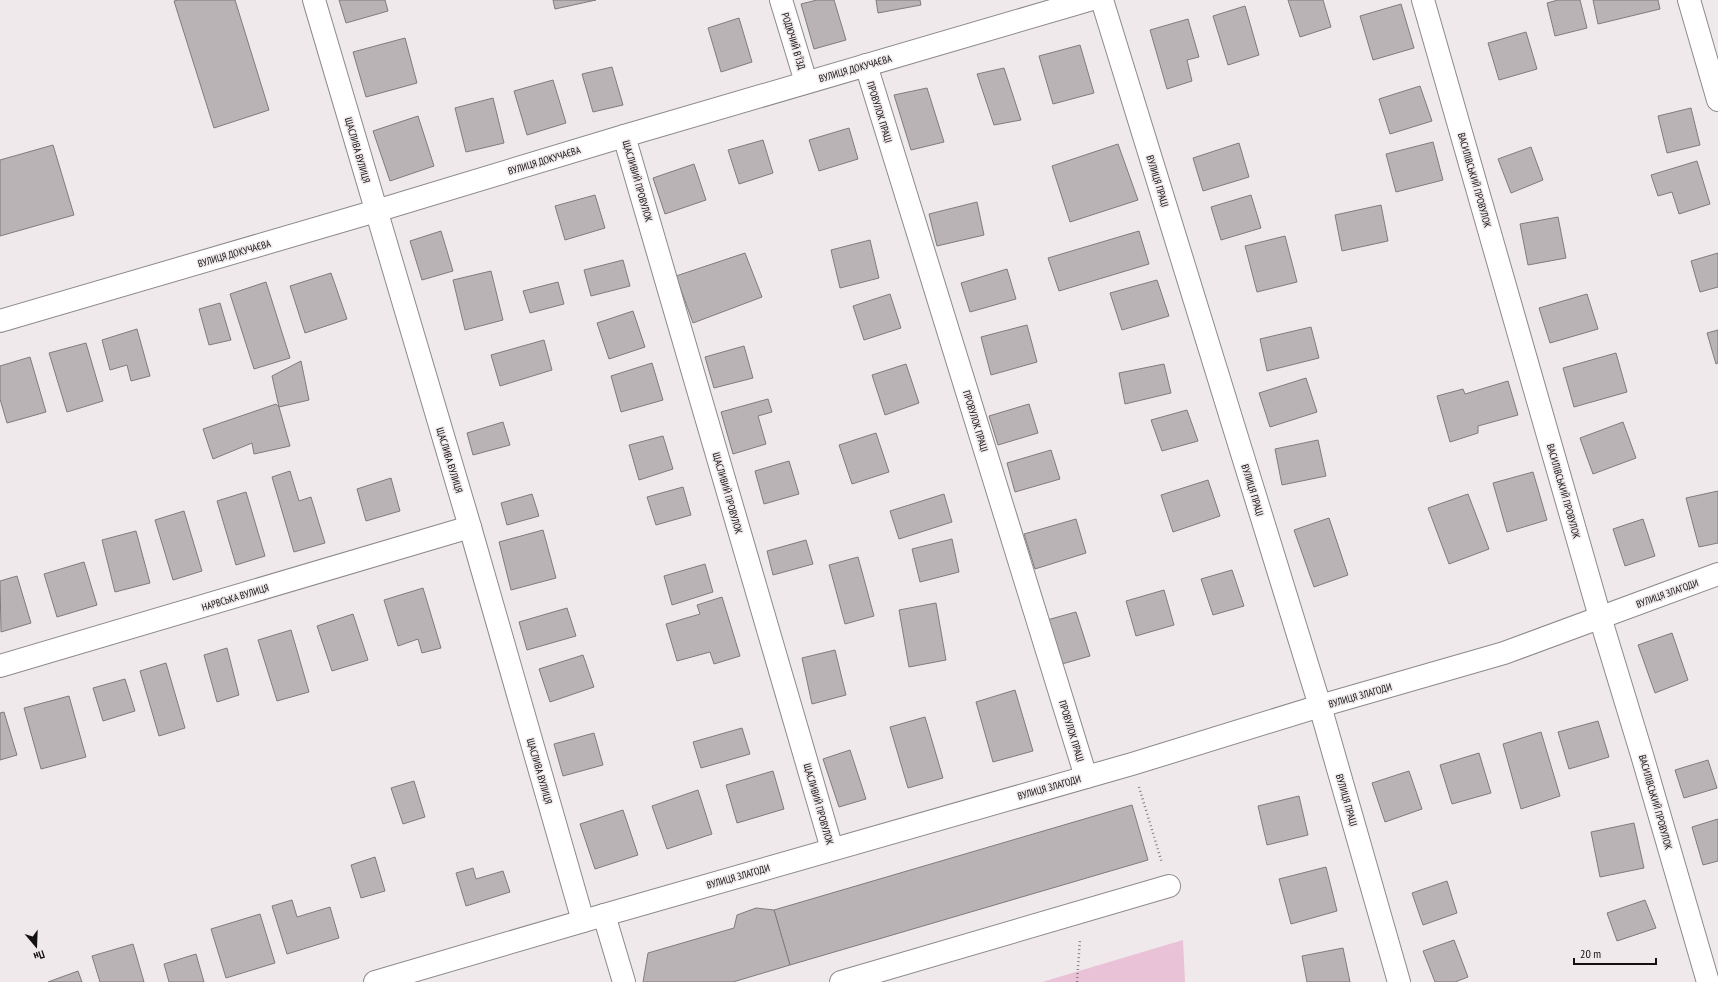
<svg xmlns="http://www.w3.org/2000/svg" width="1718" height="982" viewBox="0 0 1718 982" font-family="'PT Sans Narrow',sans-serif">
<rect width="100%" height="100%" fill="#efe9ec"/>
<path fill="#eac2d7" d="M 1183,940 L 1185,982 L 1042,982 Z"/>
<g fill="#b9b3b6" stroke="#807b7e">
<path d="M 178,0 L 235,0 L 269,110 L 214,128 L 174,1 Z"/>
<path d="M 339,0 L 385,0 L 388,11 L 346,23 Z"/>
<path d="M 553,0 L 596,0 L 555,9 Z"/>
<path d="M 817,0 L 834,0 L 846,40 L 814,49 L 801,4 Z"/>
<path d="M 876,0 L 920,0 L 921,5 L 878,13 Z"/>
<path d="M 1288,0 L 1323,0 L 1331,27 L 1300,37 Z"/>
<path d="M 1558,0 L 1580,0 L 1587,28 L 1555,36 L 1547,3 Z"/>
<path d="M 1593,0 L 1658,0 L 1660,9 L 1598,24 Z"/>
<path d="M 1401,4 L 1414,48 L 1373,60 L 1360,16 Z"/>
<path d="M 1245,6 L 1259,55 L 1228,65 L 1213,16 Z"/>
<path d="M 739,18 L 752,62 L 721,72 L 708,28 Z"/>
<path d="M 1188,19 L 1199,57 L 1187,60 L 1192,81 L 1167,89 L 1150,30 Z"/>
<path d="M 1526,32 L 1537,69 L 1499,80 L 1488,43 Z"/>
<path d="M 405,38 L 417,83 L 366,97 L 353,52 Z"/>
<path d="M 1080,45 L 1094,93 L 1053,104 L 1039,56 Z"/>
<path d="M 612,67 L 623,105 L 593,112 L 582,74 Z"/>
<path d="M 1004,68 L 1021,120 L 994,125 L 977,74 Z"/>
<path d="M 553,80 L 566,123 L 527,135 L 514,91 Z"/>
<path d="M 1420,86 L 1432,121 L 1390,134 L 1379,99 Z"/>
<path d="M 927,88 L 944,142 L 911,150 L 894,95 Z"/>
<path d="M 493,98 L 504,143 L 466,152 L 455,108 Z"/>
<path d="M 1691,108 L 1700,145 L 1667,153 L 1658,116 Z"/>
<path d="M 418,116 L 434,166 L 390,181 L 373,131 Z"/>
<path d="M 849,128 L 858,159 L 819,171 L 809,140 Z"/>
<path d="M 763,140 L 773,173 L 739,184 L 728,150 Z"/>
<path d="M 1433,142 L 1443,180 L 1396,192 L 1386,154 Z"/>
<path d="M 1239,143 L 1249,177 L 1203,191 L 1193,158 Z"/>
<path d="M 1118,144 L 1138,200 L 1070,222 L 1052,166 Z"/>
<path d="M 53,145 L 74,215 L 0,236 L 0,160 Z"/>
<path d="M 1531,147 L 1543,180 L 1511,193 L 1498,159 Z"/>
<path d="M 1697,161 L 1710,204 L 1679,214 L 1672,192 L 1658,196 L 1651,175 Z"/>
<path d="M 694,164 L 706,200 L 665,214 L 653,178 Z"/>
<path d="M 595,195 L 605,228 L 565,240 L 555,206 Z"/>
<path d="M 1251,195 L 1261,228 L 1221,240 L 1211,207 Z"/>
<path d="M 977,202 L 984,235 L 937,246 L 929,214 Z"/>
<path d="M 1381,205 L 1388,241 L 1342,251 L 1335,215 Z"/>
<path d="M 1558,217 L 1566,258 L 1528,265 L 1520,224 Z"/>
<path d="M 441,231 L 453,271 L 422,280 L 410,241 Z"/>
<path d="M 1139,231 L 1149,264 L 1059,291 L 1048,258 Z"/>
<path d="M 1285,236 L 1297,282 L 1257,292 L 1245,246 Z"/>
<path d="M 870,240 L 879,278 L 840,288 L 831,250 Z"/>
<path d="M 745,253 L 762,297 L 693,323 L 676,276 Z"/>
<path d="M 1718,253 L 1718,287 L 1700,292 L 1691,261 Z"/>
<path d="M 623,260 L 630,286 L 591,296 L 584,270 Z"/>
<path d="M 1007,269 L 1016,299 L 970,312 L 961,283 Z"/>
<path d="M 491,271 L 503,320 L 465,330 L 453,280 Z"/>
<path d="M 331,273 L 347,319 L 305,333 L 290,286 Z"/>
<path d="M 1157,280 L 1169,316 L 1122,330 L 1110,293 Z"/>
<path d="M 266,282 L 290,358 L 254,369 L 230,294 Z"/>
<path d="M 558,282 L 564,304 L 530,313 L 523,291 Z"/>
<path d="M 890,294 L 901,328 L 864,340 L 853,306 Z"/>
<path d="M 1587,294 L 1598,329 L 1550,343 L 1539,308 Z"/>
<path d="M 220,303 L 231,340 L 209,345 L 199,309 Z"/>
<path d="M 633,311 L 645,347 L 609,359 L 597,323 Z"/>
<path d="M 1027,325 L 1037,362 L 991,375 L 981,337 Z"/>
<path d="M 1311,327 L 1319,358 L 1267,371 L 1260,339 Z"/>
<path d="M 137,329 L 150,376 L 131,381 L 127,365 L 110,370 L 102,340 Z"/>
<path d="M 1718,330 L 1718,363 L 1716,364 L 1707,333 Z"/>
<path d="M 544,340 L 552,370 L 500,386 L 491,355 Z"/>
<path d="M 86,343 L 103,401 L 67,412 L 49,353 Z"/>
<path d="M 744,346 L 753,378 L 714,388 L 705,357 Z"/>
<path d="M 1616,353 L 1627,392 L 1574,407 L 1563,368 Z"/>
<path d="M 30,357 L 46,412 L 7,423 L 0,399 L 0,366 Z"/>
<path d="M 301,361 L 309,400 L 279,407 L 272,376 Z"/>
<path d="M 652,363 L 663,400 L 621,412 L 611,376 Z"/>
<path d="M 906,364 L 919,403 L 885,415 L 872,375 Z"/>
<path d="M 1164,364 L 1171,393 L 1125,404 L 1119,373 Z"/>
<path d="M 1306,378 L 1317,412 L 1270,427 L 1259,393 Z"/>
<path d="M 1508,381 L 1518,415 L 1478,426 L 1478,433 L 1450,442 L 1437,396 L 1463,389 L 1465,394 Z"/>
<path d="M 768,399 L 772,412 L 758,416 L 766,444 L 733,454 L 721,412 Z"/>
<path d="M 276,404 L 279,407 L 290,446 L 254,454 L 252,443 L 213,459 L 203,429 Z"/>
<path d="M 1029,404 L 1038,433 L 998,445 L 989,416 Z"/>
<path d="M 1187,410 L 1198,441 L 1162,451 L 1151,420 Z"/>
<path d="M 503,422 L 510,445 L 473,455 L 467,433 Z"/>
<path d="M 1623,422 L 1636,458 L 1593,474 L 1580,438 Z"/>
<path d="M 876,433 L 889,472 L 852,484 L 839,445 Z"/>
<path d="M 663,436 L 673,469 L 639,480 L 629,445 Z"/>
<path d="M 1318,440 L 1326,476 L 1282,485 L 1275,449 Z"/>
<path d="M 1051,450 L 1060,479 L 1015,492 L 1007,463 Z"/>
<path d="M 789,461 L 799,494 L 764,504 L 755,471 Z"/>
<path d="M 290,471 L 299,501 L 311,497 L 325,543 L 294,552 L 272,477 Z"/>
<path d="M 1533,472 L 1547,520 L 1507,532 L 1493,483 Z"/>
<path d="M 391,478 L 400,511 L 366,521 L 357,489 Z"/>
<path d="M 1208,480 L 1220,516 L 1173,532 L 1161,495 Z"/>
<path d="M 683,487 L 691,515 L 656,525 L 647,497 Z"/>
<path d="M 1718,491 L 1718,543 L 1699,547 L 1686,498 Z"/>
<path d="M 246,492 L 265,556 L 236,565 L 217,501 Z"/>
<path d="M 532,494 L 539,516 L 507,525 L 501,503 Z"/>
<path d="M 944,494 L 952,522 L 899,539 L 890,511 Z"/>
<path d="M 1468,494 L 1489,549 L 1449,564 L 1428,508 Z"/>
<path d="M 184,511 L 202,571 L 173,580 L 155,520 Z"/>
<path d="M 1329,518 L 1348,575 L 1314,587 L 1294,530 Z"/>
<path d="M 1076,519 L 1086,553 L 1035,569 L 1024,534 Z"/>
<path d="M 1643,519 L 1655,556 L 1625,566 L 1613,529 Z"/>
<path d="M 543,530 L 556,578 L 511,590 L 499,542 Z"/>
<path d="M 136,531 L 150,583 L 115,592 L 102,540 Z"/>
<path d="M 952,539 L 959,572 L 920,582 L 912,549 Z"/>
<path d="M 806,540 L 813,564 L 773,575 L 767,551 Z"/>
<path d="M 858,557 L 874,616 L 845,624 L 829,565 Z"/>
<path d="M 84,562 L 97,605 L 57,617 L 44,574 Z"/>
<path d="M 705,564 L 713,592 L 672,605 L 664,576 Z"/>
<path d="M 1232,570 L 1244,606 L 1213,615 L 1201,579 Z"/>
<path d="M 17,576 L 31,623 L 1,632 L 0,581 Z"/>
<path d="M 423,588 L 441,648 L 422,653 L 418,639 L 398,646 L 384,600 Z"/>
<path d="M 1164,590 L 1174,625 L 1136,636 L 1126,601 Z"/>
<path d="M 722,597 L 740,656 L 714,664 L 710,652 L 677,661 L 666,624 L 700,614 L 697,605 Z"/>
<path d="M 936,603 L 946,660 L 909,667 L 899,610 Z"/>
<path d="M 567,608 L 576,636 L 527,650 L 519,622 Z"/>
<path d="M 1076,612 L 1090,656 L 1062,664 L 1047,620 Z"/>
<path d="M 353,614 L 368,660 L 332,671 L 317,626 Z"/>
<path d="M 291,630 L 309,692 L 277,701 L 258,640 Z"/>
<path d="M 1672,633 L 1688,680 L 1655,693 L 1638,645 Z"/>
<path d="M 227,648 L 239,695 L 217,702 L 204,655 Z"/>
<path d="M 835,650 L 846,695 L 812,704 L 802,658 Z"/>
<path d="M 583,655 L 594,687 L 550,702 L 539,669 Z"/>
<path d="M 166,663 L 185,728 L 159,736 L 140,671 Z"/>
<path d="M 125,679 L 135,711 L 103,721 L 93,688 Z"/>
<path d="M 1015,690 L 1033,751 L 993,762 L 976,702 Z"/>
<path d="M 69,696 L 86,757 L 41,769 L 24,708 Z"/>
<path d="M 4,712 L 17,755 L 0,760 L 0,713 Z"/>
<path d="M 925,717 L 943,778 L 908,788 L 890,727 Z"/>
<path d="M 1598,721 L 1609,757 L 1569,769 L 1558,732 Z"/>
<path d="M 742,728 L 750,754 L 701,768 L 693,742 Z"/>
<path d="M 1541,732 L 1560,796 L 1521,809 L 1503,744 Z"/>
<path d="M 594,733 L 603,765 L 563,776 L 554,744 Z"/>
<path d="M 850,750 L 866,799 L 839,807 L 823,759 Z"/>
<path d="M 1479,753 L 1491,793 L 1452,804 L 1440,765 Z"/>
<path d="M 1708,760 L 1717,788 L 1684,798 L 1675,770 Z"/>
<path d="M 773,771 L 784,809 L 737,823 L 726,785 Z"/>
<path d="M 1409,771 L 1422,809 L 1385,822 L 1372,783 Z"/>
<path d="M 414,781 L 425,817 L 403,824 L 391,788 Z"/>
<path d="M 698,790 L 712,834 L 667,849 L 652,806 Z"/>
<path d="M 1299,796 L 1308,835 L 1267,845 L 1258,806 Z"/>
<path d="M 1132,805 L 1148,860 L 790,965 L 774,910 Z"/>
<path d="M 623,810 L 638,855 L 595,869 L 580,824 Z"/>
<path d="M 1718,819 L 1718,861 L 1703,865 L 1692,827 Z"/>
<path d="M 1634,823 L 1644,868 L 1600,877 L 1591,832 Z"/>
<path d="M 375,857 L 385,891 L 361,898 L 351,865 Z"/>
<path d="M 1326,867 L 1337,911 L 1291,924 L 1279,879 Z"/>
<path d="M 473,868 L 476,879 L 503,871 L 510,892 L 466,906 L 456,873 Z"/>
<path d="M 1447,881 L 1457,913 L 1423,925 L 1412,893 Z"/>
<path d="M 292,900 L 297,917 L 330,907 L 339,938 L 287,954 L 272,906 Z"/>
<path d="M 1645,900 L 1656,928 L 1617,941 L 1607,913 Z"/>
<path d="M 756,908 L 774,910 L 790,965 L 733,982 L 643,982 L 648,953 L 734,928 L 737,915 Z"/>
<path d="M 260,914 L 275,963 L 226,978 L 211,929 Z"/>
<path d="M 1454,940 L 1468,977 L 1455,982 L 1435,982 L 1423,951 Z"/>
<path d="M 133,944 L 144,982 L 100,982 L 92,956 Z"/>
<path d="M 1343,948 L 1350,982 L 1307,982 L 1302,956 Z"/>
<path d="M 196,954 L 204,982 L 169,982 L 164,964 Z"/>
<path d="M 78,971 L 82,982 L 48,982 Z"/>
</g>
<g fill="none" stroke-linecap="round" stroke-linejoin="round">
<defs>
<g id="minor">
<path d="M 314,0 L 470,527 L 583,921"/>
<path d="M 781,0 L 806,82"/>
<path d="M 1102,0 L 1320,706 L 1399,982"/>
<path d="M 1423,0 L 1600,617 L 1642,755 L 1708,982"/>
<path d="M 1689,0 L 1718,100"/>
<path d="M 866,65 L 1086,777"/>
<path d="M 624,136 L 832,849"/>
<path d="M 0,321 L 376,211 L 624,136 L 1089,0"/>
<path d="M 0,666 L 470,527"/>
<path d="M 604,915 L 624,982"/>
<path d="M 375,982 L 604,915 L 1132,764 L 1320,706 L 1504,653 L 1718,574"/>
<path d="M 841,982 L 1169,886"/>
</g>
</defs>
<use href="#minor" stroke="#8e898b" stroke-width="24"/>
<g stroke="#848082" stroke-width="2.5" stroke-dasharray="1 3" stroke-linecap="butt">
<path d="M 1139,787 L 1162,863"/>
<path d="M 1077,982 L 1080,939"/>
</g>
<use href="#minor" stroke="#fff" stroke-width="22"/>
</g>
<g text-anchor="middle" stroke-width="3" stroke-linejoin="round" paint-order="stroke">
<g font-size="10" fill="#131112" stroke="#efe9ec">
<text transform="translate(794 41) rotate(73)" y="4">РОДЮЧИЙ В'ЇЗД</text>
<text transform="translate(855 68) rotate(-16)" y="4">ВУЛИЦЯ ДОКУЧАЄВА</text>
<text transform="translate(880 112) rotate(73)" y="4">ПРОВУЛОК ПРАЦІ</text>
<text transform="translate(358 150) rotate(74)" y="4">ЩАСЛИВА ВУЛИЦЯ</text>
<text transform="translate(544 160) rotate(-17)" y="4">ВУЛИЦЯ ДОКУЧАЄВА</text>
<text transform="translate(1475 180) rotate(74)" y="4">ВАСИЛІВСЬКИЙ ПРОВУЛОК</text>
<text transform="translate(638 181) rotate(74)" y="4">ЩАСЛИВИЙ ПРОВУЛОК</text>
<text transform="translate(1158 181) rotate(73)" y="4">ВУЛИЦЯ ПРАЦІ</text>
<text transform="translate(234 253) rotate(-16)" y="4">ВУЛИЦЯ ДОКУЧАЄВА</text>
<text transform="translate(976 421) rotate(73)" y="4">ПРОВУЛОК ПРАЦІ</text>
<text transform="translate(450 460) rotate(73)" y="4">ЩАСЛИВА ВУЛИЦЯ</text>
<text transform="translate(1253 490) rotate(73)" y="4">ВУЛИЦЯ ПРАЦІ</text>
<text transform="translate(1564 491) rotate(74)" y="4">ВАСИЛІВСЬКИЙ ПРОВУЛОК</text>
<text transform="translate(728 493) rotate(74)" y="4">ЩАСЛИВИЙ ПРОВУЛОК</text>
<text transform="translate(1667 593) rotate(-20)" y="4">ВУЛИЦЯ ЗЛАГОДИ</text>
<text transform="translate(235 597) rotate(-17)" y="4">НАРВСЬКА ВУЛИЦЯ</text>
<text transform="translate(1360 695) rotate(-16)" y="4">ВУЛИЦЯ ЗЛАГОДИ</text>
<text transform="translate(1072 731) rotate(73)" y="4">ПРОВУЛОК ПРАЦІ</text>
<text transform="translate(540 771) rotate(74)" y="4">ЩАСЛИВА ВУЛИЦЯ</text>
<text transform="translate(1049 787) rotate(-16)" y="4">ВУЛИЦЯ ЗЛАГОДИ</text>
<text transform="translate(1347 800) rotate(74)" y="4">ВУЛИЦЯ ПРАЦІ</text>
<text transform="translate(1656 802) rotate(74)" y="4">ВАСИЛІВСЬКИЙ ПРОВУЛОК</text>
<text transform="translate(819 804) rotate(74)" y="4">ЩАСЛИВИЙ ПРОВУЛОК</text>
<text transform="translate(738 876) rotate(-16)" y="4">ВУЛИЦЯ ЗЛАГОДИ</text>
</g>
</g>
<g transform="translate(36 946) rotate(161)" stroke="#efe9ec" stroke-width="3" paint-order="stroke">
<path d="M0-3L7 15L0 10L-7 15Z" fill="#131112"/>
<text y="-6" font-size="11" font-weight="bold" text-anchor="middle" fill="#131112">Пн</text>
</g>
<path d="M1574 958v6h82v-6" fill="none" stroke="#131112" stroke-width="2"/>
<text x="1580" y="958" font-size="12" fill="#131112" stroke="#efe9ec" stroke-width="3" paint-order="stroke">20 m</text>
</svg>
